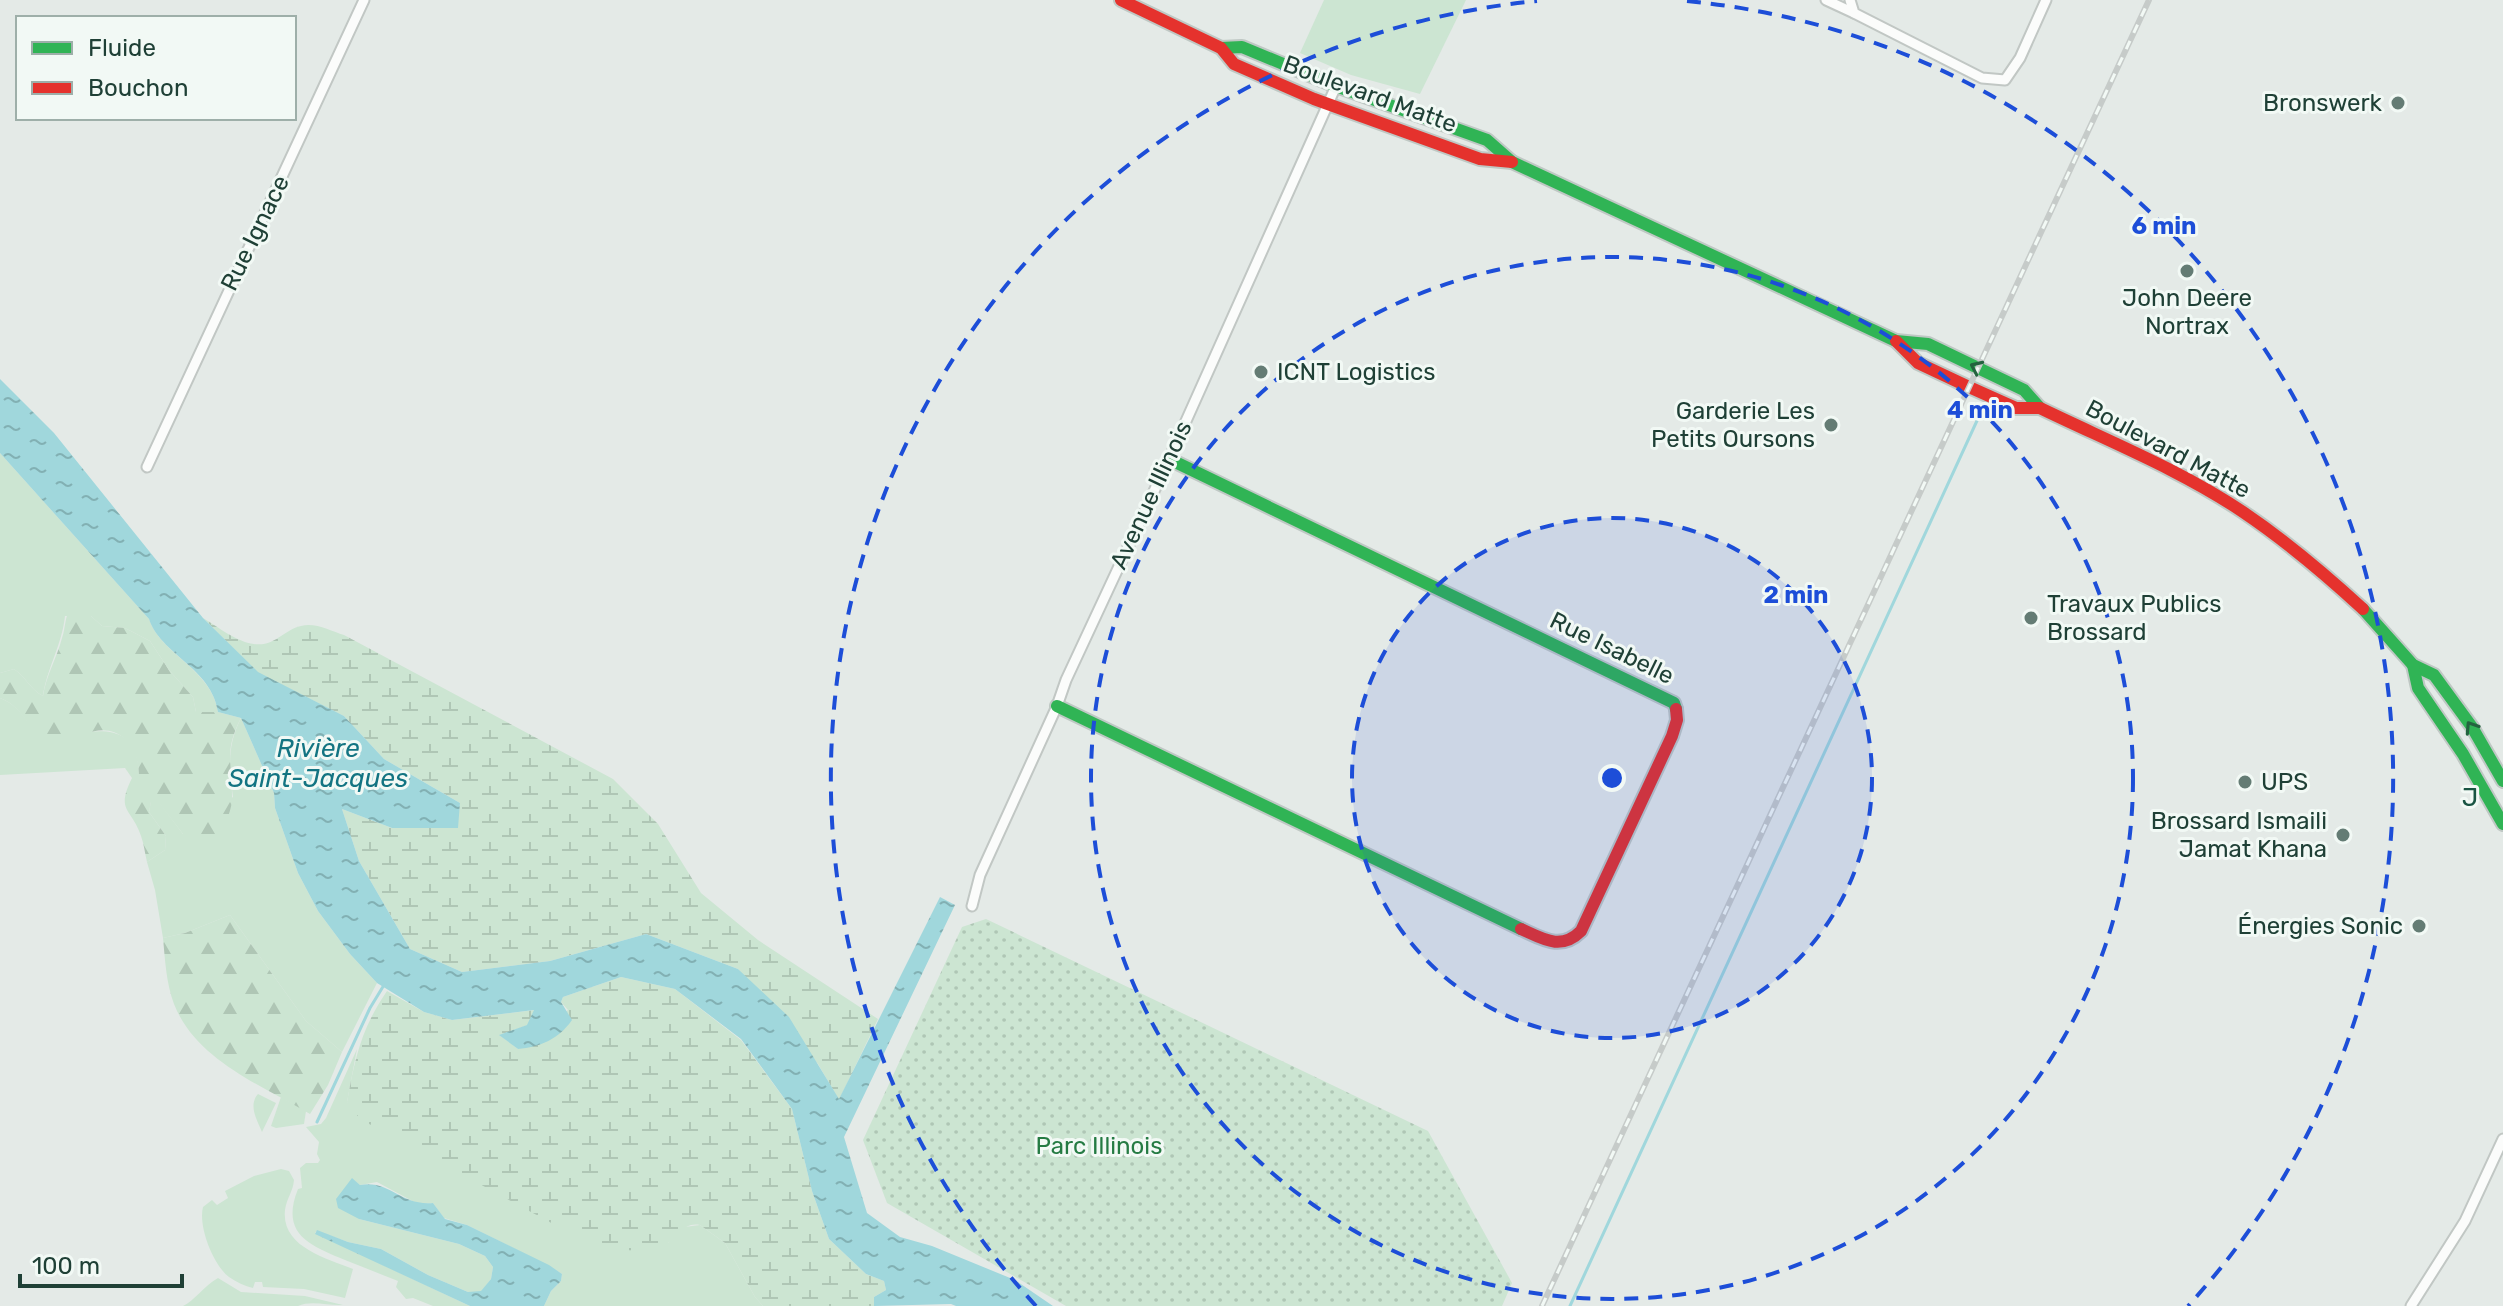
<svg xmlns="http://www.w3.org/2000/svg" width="2503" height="1306" viewBox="0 0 2503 1306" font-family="Rubik,sans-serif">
<defs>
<pattern id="forest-firs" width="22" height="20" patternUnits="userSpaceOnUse" patternTransform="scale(2)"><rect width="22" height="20" fill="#cce5d2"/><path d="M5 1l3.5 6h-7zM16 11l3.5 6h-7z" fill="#afc6b5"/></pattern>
<pattern id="wetland-marsh" width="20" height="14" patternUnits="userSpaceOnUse" patternTransform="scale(2)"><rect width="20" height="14" fill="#cce5d2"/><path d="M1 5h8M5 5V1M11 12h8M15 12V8" fill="none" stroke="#afc6b5"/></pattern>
<pattern id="park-dots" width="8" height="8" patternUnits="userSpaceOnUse" patternTransform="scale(2)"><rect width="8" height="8" fill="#cce5d2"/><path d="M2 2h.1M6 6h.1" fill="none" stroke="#afc6b5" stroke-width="1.8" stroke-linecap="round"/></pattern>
<pattern id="water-ripples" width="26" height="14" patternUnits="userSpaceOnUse" patternTransform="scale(2)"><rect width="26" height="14" fill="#a0d7dc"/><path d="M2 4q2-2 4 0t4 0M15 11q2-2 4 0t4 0" fill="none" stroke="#82b0b3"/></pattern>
</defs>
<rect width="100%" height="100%" fill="#e4eae7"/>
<g fill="#cce5d2">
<path d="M 1324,0 L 1466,0 L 1420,94 L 1351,75 L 1300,53 Z"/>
<path d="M 0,453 L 149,619 C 160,654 212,669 218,712 L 196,712 L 193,697 L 169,670 L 150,641 L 125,628 L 102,626 L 91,616 L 65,616 C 62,645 47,668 43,696 C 30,689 26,677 14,669 L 0,673 Z"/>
<path d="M 0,698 C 19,705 30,724 39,741 C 81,734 140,710 139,778 L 132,778 L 125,768 L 0,775 Z"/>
<path d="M 241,718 L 274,793 L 275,808 L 298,873 L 318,911 L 350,954 L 377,983 L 342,1052 L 306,1021 L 230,915 L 185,933 L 163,938 L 155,890 L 147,862 L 165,850 L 166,836 L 149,812 L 151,801 L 159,802 L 183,834 L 233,797 C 229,768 227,745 241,718 Z"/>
<path d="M 357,1049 L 347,1102 L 668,1243 L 684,1227 L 700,1225 L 725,1243 L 755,1297 L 763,1306 L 544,1306 L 551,1291 L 561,1281 L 562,1274 L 549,1266 L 467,1225 L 444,1218 L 433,1203 L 418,1204 L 377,1182 L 360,1185 L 352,1179 L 359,1219 L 459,1244 L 485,1256 L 493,1267 L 491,1279 L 481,1292 L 468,1292 L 428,1275 L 381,1249 L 348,1242 L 317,1231 L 315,1233 L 470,1306 L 433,1306 L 413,1298 L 406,1299 L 396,1287 L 398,1281 C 380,1274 363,1267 345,1260 C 309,1245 280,1234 298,1189 L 302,1188 L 300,1168 L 306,1163 L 318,1163 L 320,1160 L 317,1154 L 319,1142 L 306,1127 L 321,1124 L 326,1118 Z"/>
<path d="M 258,1094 L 276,1103 L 262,1132 C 257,1120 248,1105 258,1094 Z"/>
<path d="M 281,1097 L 306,1111 L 304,1124 L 276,1128 L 271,1126 Z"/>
<path d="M 281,1169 L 289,1171 L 294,1180 C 293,1192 287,1197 285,1210 C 281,1247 326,1258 353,1269 L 345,1298 L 304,1289 L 263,1287 L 262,1282 L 255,1282 L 253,1288 C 245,1286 236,1282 229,1277 C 213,1265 198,1226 203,1207 L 212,1200 L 217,1205 L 228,1198 L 225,1191 L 254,1176 Z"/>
<path d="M 218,1278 L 241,1292 L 305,1296 L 343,1305 C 329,1306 311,1300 298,1306 L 183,1306 C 194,1301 204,1286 218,1278 Z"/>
</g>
<g fill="url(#forest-firs)">
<path d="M 72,606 L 91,616 L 102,626 L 125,628 L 150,641 L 169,670 L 193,697 L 196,712 L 218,712 L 241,718 C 224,751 232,761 232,795 C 233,808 226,821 222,833 L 205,842 L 183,834 L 159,803 L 151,802 L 149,812 L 166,836 L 165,850 L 147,862 C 145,854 144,844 141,836 C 132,808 115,812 132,778 L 139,777 C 139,731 100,715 67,747 L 38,741 C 29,724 19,705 0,698 L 0,673 L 14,669 C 26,677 30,689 43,696 C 46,675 57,658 62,638 C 66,626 64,617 72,606 Z"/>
<path d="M 230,915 L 306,1021 L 342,1052 L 328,1085 L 310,1114 C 261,1085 196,1060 174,1004 C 166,983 165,959 163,938 L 185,933 Z"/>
</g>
<g fill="url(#wetland-marsh)">
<path d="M 203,618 C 218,627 237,642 254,644 C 275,647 283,630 301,626 C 315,622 331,631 344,635 L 613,779 L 658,824 L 701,893 L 758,940 L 878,1019 L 839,1100 L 818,1064 L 738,969 L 646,934 L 550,961 L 462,972 L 410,949 L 359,861 L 342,809 L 392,828 L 457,828 L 460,803 L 384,759 L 344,716 L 258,673 Z"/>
<path d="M 621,977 L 675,989 L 741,1040 L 792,1109 L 812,1191 L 829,1239 L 866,1274 L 884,1281 L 886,1290 L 874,1297 L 874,1306 L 763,1306 L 755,1297 L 725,1243 L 700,1225 C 683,1222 680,1236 668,1243 C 645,1256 613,1249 590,1244 L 360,1119 L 347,1102 C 355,1058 361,1029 387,991 L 424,1012 L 452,1020 L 535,1010 L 528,1025 L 500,1035 L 518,1049 L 568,1010 L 561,1002 L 563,997 Z"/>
</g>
<path fill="url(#park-dots)" d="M 986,919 L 1428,1131 L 1512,1283 L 1502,1306 L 1066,1306 L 887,1203 L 863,1140 L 962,927 Z"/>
<g fill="url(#water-ripples)">
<path d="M 0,379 L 54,433 L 203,618 L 258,672 L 344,716 L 384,759 L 460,803 L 458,828 L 392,828 L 342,809 L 359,861 L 410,949 L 462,972 L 550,961 L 646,934 L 738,969 L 789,1017 L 839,1099 L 940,897 L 955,905 L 844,1137 L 867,1213 L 900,1237 L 932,1246 L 1015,1280 L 1053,1306 L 956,1306 L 951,1304 L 874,1306 L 874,1297 L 886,1290 L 884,1281 L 866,1274 L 829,1239 L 812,1191 L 792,1109 L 741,1039 L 675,989 L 621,977 L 563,997 L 561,1002 L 572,1020 C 559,1039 540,1047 518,1049 L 499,1035 L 527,1025 L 534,1010 L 452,1020 L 424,1012 L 377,983 L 350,954 L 318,911 L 298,873 L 275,808 L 274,793 L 241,718 L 218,712 C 212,668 160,654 149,619 L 0,453 Z"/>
<path d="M 352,1178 L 360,1185 C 391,1180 400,1206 433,1203 L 445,1219 L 467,1225 L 549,1265 L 562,1274 L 561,1281 L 551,1291 L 544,1306 L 470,1306 L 315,1234 L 317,1230 L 348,1242 L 381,1249 L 428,1275 L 468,1292 L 481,1291 L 491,1279 L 493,1267 L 485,1256 L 459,1244 L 359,1219 L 338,1208 L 336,1199 Z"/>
</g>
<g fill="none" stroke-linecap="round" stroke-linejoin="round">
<g stroke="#a0d7dc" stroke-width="3">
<path d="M 317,1122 L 370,1008 L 384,985"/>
<path d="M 1570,1306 L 1981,412"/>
</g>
<defs>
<g id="street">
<path d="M 1826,0 L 1854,13"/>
<path d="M 1850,0 L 1854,13 L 1982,78 L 2005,80 L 2020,58 L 2046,0"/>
<path d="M 147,467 L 364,0"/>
<path d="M 972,906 L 980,875 L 1057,706 L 1066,680 L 1169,459 L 1336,86"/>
<path d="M 2411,1306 L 2465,1221 L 2503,1139"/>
</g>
<g id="fast">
<path d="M 1221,48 L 1242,47 L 1336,86 L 1487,140 L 1512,162 L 1896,341 L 1928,344 L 2024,390 L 2040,408"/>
<path d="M 1169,459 L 1674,703 L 1676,709"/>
<path d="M 2363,609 L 2413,665 L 2434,675 L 2472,727 L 2503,781"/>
<path d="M 2413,665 L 2418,688 L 2463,754 L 2503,824"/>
<path d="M 1057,706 L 1521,929"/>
</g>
<g id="jam">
<path d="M 1121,0 L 1221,48 L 1234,64 L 1314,99 L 1480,159 L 1512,162"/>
<path d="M 1896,341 L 1918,363 L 1969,387 L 2016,408 L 2040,408 C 2108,441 2181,470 2243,512 C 2286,541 2325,574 2363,609"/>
<path d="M 1521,929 C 1543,939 1561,951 1581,931 L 1672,736 L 1677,720 L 1676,709"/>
</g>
</defs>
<use href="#street" stroke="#c1c7c4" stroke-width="13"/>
<use href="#fast" stroke="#bfc8c4" stroke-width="16"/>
<use href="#jam" stroke="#bfc8c4" stroke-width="16"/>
<use href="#street" stroke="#fbfcfb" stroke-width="9"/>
<use href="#fast" stroke="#30b455" stroke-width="12"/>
<use href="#jam" stroke="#e5322d" stroke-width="12"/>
<defs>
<path id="rail" d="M 1542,1306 L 2149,0"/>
</defs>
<use href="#rail" stroke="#c6cbc9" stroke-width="6"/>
<use href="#rail" stroke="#f2f9f5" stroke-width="3" stroke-dasharray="9" stroke-linecap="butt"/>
</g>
<defs><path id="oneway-chevron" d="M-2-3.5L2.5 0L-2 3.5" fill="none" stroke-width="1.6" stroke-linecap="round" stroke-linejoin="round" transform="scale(2)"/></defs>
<g stroke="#24633f">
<use href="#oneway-chevron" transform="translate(1976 367) rotate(-155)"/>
<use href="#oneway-chevron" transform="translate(2471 727) rotate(-123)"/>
</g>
<circle cx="1612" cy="778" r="260" fill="#1d4ed8" fill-opacity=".12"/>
<g fill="none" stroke="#1d4ed8" stroke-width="4" stroke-dasharray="14 10">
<circle cx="1612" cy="778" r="260"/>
<circle cx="1612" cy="778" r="521"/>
<path d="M1036 1306A781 781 0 0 1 1537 1M1687 1A781 781 0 0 1 2188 1306"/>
</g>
<g fill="#647c74" stroke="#f2f9f5" stroke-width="3">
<circle cx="2398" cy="103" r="8"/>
<circle cx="2187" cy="271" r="8"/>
<circle cx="1261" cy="372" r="8"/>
<circle cx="1831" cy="425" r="8"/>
<circle cx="2031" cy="618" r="8"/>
<circle cx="2245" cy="782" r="8"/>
<circle cx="2343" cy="835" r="8"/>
<circle cx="2419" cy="926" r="8"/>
</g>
<g text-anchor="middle" stroke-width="6" stroke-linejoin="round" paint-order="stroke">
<g font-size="24" fill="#1f4036" stroke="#f2f9f5">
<text transform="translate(1370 94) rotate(20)" y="8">Boulevard Matte</text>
<text transform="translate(255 233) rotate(-64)" y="8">Rue Ignace</text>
<text transform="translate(2168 449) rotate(28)" y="8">Boulevard Matte</text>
<text transform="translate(1151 495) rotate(-65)" y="8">Avenue Illinois</text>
<text transform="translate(1612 648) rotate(26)" y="8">Rue Isabelle</text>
</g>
<g font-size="24" fill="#1f4036" stroke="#f2f9f5" text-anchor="end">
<text x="2382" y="111">Bronswerk</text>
<text x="2187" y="306" text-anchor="middle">John Deere<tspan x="2187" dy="28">Nortrax</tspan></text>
<text x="1277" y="380" text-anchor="start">ICNT Logistics</text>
<text x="1815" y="419">Garderie Les<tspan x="1815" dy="28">Petits Oursons</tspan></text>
<text x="2047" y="612" text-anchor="start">Travaux Publics<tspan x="2047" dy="28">Brossard</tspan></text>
<text x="2261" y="790" text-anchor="start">UPS</text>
<text x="2327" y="829">Brossard Ismaili<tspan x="2327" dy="28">Jamat Khana</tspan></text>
<text x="2403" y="934">Énergies Sonic</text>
</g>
<g font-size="24" fill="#257b43" stroke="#f2f9f5">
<text x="1099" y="1154">Parc Illinois</text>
</g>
<g font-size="26" font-style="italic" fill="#137482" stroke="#f2f9f5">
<text x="318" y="757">Rivière<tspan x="318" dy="30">Saint-Jacques</tspan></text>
</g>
<g font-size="26" letter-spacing="2" fill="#195443" stroke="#f2f9f5">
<text x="2471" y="806">J</text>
</g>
</g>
<circle cx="1612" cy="778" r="12" fill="#1d4ed8" stroke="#f2f9f5" stroke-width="4"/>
<g font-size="24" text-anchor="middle" font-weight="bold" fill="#1d4ed8" stroke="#f2f9f5" stroke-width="6" stroke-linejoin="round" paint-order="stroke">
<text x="2164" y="234">6 min</text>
<text x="1980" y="418">4 min</text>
<text x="1796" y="603">2 min</text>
</g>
<rect x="16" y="16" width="280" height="104" fill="#f2f9f5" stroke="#9eafa9" stroke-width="2"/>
<rect x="32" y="42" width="40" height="12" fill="#30b455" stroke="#9eafa9" stroke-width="2"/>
<text x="88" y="56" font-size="24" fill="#1f4036">Fluide</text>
<rect x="32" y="82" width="40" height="12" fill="#e5322d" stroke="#9eafa9" stroke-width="2"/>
<text x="88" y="96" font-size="24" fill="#1f4036">Bouchon</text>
<path d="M20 1274v12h162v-12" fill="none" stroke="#1f4036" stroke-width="4"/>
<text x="32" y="1274" font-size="24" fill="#1f4036" stroke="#f2f9f5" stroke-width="6" paint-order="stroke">100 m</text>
</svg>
